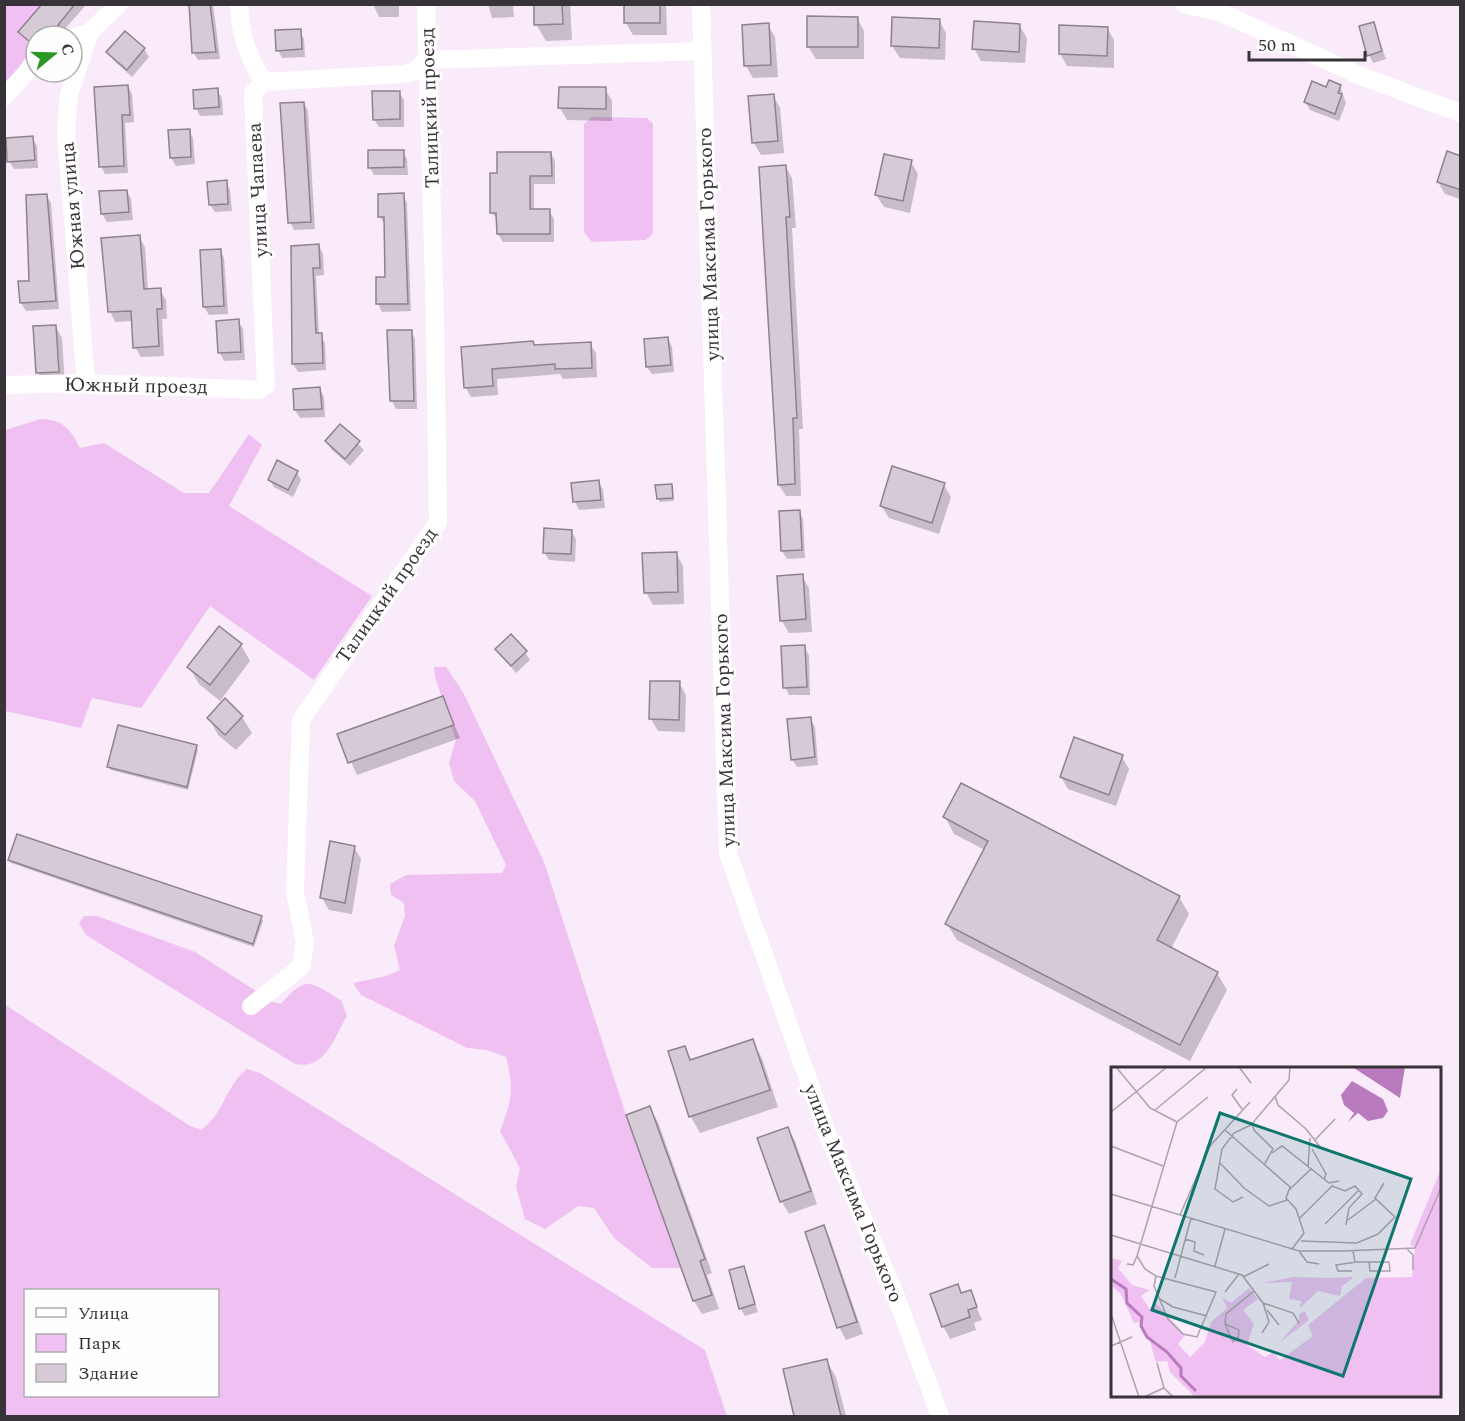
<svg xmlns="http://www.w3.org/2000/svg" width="1465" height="1421" viewBox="0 0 1465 1421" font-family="Spectral,serif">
<rect width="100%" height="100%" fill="#f9ebf9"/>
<g fill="#f0c0f2" fill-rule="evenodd">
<path d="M 5,5 L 38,5 L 53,19 L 36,36 L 36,43 L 5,87 Z"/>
<path d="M 592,117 L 647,118 L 653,124 L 653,233 L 646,240 L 592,242 L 584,232 L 584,124 Z"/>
<path d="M 41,419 C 64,420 70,429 80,448 L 104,443 L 184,493 L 209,493 L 249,434 L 262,445 L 229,506 L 372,596 L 314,680 L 210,606 L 141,708 L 92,698 L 81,728 L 5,711 L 5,430 Z"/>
<path d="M 434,667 L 446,667 L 463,692 L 544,862 L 626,1115 L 681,1268 L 652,1268 L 614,1238 L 594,1208 L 578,1206 L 545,1229 L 525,1219 L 516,1187 L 520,1168 L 500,1131 C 512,1100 514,1089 506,1057 L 487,1050 L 467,1048 L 361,995 L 353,983 L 386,976 L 400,970 L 394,946 L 405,916 L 404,903 L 391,895 L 390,884 L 406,875 L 502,873 L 506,865 L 475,801 L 454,781 L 449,763 L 456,740 L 435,677 Z"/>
<path d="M 84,916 L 97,916 L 195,952 L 273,1002 L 281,1004 C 307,974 310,982 341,1000 L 347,1016 C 333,1039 326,1070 295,1064 L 86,935 L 79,923 Z"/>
<path d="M 4,1004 L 190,1126 L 201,1130 C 223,1115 226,1085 247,1069 L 260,1073 L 705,1350 L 727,1416 L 5,1416 ZM 218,1290 L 218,1396 L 26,1396 L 26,1290 Z"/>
</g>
<g fill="#0003">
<path d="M 44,4 L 85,6 L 62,32 L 64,36 L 36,36 L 36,49 L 20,32 Z"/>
<path d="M 189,4 L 213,4 L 220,59 L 198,60 L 193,52 Z"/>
<path d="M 373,4 L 399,4 L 399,17 L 379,17 Z"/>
<path d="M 488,4 L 513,4 L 514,17 L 492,18 Z"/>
<path d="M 535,4 L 570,4 L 572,40 L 546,41 L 536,24 Z"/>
<path d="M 626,4 L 666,4 L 667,35 L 633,35 L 626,23 Z"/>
<path d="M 857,18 L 864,31 L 864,59 L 816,59 L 808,46 Z"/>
<path d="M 939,20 L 946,33 L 945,60 L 900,58 L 892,46 Z"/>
<path d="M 1373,24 L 1386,59 L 1373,63 L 1369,55 Z"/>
<path d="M 768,25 L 775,37 L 778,77 L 753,78 L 746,66 Z"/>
<path d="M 1019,25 L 1027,38 L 1025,63 L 981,61 L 974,48 Z"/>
<path d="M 1061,27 L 1107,28 L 1114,40 L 1114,68 L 1067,66 L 1060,54 Z"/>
<path d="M 300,31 L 304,39 L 305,57 L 282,58 L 278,50 Z"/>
<path d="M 125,33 L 144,49 L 149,57 L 132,77 L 113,60 L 108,52 Z"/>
<path d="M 128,86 L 132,94 L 134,122 L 125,123 L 128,173 L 105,174 L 101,166 Z"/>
<path d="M 1340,86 L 1346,103 L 1339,121 L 1310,110 L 1305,102 L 1327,89 Z"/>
<path d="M 560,88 L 605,89 L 612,101 L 612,121 L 567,120 L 560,108 Z"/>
<path d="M 217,90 L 222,98 L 223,115 L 200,116 L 196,108 Z"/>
<path d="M 399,92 L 404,100 L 404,127 L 379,127 L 374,119 Z"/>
<path d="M 773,95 L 780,108 L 784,153 L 761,155 L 754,143 Z"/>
<path d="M 304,103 L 308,111 L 315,229 L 294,230 L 290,222 Z"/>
<path d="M 189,130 L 193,138 L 195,164 L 176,166 L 171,158 Z"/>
<path d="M 32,138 L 37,146 L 38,168 L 14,169 L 9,161 Z"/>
<path d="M 403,151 L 407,159 L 408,175 L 374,175 L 370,168 Z"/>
<path d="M 551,153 L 555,161 L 555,184 L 534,184 L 534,211 L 549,211 L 554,219 L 554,242 L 503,242 L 498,234 L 498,220 L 491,212 L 498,175 Z"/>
<path d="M 1460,157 L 1460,199 L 1445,194 L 1438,182 Z"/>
<path d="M 911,162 L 918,174 L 910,213 L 884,207 L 876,195 Z"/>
<path d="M 785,166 L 792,178 L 796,228 L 792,228 L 803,429 L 799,429 L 801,496 L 786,496 L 779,485 Z"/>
<path d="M 226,182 L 230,190 L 232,211 L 215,212 L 210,205 Z"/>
<path d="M 127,191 L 131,199 L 133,220 L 107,222 L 102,214 Z"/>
<path d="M 46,195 L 51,203 L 59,309 L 26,311 L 21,303 L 31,282 Z"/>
<path d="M 403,195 L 407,203 L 411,311 L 382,312 L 378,304 L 386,278 L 385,224 L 379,216 Z"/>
<path d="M 139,237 L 145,247 L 148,290 L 160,290 L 166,300 L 167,319 L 162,319 L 164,356 L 141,357 L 135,347 L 133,321 L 115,322 L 110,311 Z"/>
<path d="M 319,246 L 323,254 L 324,275 L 316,276 L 319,335 L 325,343 L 326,370 L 298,372 L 293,364 L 292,247 Z"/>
<path d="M 220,250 L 224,258 L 228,314 L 209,315 L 204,307 Z"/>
<path d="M 238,321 L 243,329 L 245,360 L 224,361 L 220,353 Z"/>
<path d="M 55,326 L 62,338 L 65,384 L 45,385 L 38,373 Z"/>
<path d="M 411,331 L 415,339 L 417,409 L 396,409 L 392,401 Z"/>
<path d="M 668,339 L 672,347 L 674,372 L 652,374 L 647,367 Z"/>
<path d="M 533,342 L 535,346 L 590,344 L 596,353 L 597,377 L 563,379 L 560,374 L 497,379 L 498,395 L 471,397 L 465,387 L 463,348 Z"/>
<path d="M 320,389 L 324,397 L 325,417 L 300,418 L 295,410 Z"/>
<path d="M 340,426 L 364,450 L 350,466 L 331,449 L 326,441 Z"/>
<path d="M 297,472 L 301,480 L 293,497 L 274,487 L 269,479 Z"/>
<path d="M 599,482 L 603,490 L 605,508 L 579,510 L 575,502 Z"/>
<path d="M 671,485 L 674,501 L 660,502 L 658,498 Z"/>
<path d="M 944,485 L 951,497 L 939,534 L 889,518 L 881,506 Z"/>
<path d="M 799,511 L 803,519 L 805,558 L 787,559 L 782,551 Z"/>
<path d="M 571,531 L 576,539 L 575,562 L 549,560 L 544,552 Z"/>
<path d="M 676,553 L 683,566 L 684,604 L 653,605 L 646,592 Z"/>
<path d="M 802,576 L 809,588 L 812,632 L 789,633 L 782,621 Z"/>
<path d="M 241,645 L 250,661 L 220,701 L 199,684 L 189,667 Z"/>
<path d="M 804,647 L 809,655 L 810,695 L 789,695 L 785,687 Z"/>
<path d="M 497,649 L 525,652 L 530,660 L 516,673 Z"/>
<path d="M 679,683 L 686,695 L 685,732 L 658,731 L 651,719 Z"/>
<path d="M 443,698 L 460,738 L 357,775 L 339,735 Z"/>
<path d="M 242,717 L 252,733 L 236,750 L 218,735 L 209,718 Z"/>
<path d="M 810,719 L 815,727 L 818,765 L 797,767 L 792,759 Z"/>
<path d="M 196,746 L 198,750 L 188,790 L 111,770 L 109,767 Z"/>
<path d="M 1122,757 L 1129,769 L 1116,806 L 1068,789 L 1061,777 Z"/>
<path d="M 945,817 L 1179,897 L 1189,914 L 1171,949 L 1217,973 L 1227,990 L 1190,1061 L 957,940 L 947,924 L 985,850 L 954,834 Z"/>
<path d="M 354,847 L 361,859 L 352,914 L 329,910 L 322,898 Z"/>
<path d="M 9,859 L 261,917 L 263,921 L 254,947 L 11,863 Z"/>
<path d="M 752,1041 L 762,1058 L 778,1107 L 700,1133 L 691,1117 L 669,1052 L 684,1047 L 692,1061 Z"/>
<path d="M 650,1108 L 658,1122 L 712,1273 L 707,1275 L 719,1309 L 702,1314 L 694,1301 L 628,1116 Z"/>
<path d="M 788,1129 L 795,1141 L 817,1204 L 789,1214 L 782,1202 L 759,1139 Z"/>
<path d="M 823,1227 L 830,1239 L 863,1334 L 846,1340 L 839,1327 Z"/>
<path d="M 743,1268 L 758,1312 L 745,1316 L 740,1308 Z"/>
<path d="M 958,1286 L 962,1294 L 970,1292 L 982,1320 L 974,1323 L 976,1330 L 950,1339 L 943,1326 Z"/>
<path d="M 826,1360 L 836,1377 L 846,1416 L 796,1416 L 784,1371 Z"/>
</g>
<g fill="#d7cad7" stroke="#8e828e" stroke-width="1.5">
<path d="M 42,4 L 75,4 L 58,25 L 61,27 L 54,36 L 36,36 L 36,47 L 18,32 Z"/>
<path d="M 189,4 L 210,4 L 216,52 L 192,53 Z"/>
<path d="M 534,4 L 562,4 L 563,24 L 534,25 Z"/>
<rect x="624" y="4" width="36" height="19"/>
<path d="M 807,16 L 858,17 L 858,47 L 807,47 Z"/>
<path d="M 892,17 L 940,19 L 939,48 L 891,46 Z"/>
<path d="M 974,21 L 1020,24 L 1019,52 L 972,49 Z"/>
<path d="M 1374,22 L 1382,51 L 1367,56 L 1359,26 Z"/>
<path d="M 769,23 L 771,65 L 744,66 L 742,25 Z"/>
<path d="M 1059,25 L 1108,27 L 1107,56 L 1059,54 Z"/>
<path d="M 301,29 L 302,49 L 276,51 L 275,30 Z"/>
<path d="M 125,31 L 145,48 L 127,70 L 106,52 Z"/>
<path d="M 1329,80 L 1341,85 L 1338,93 L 1342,94 L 1335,114 L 1304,102 L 1312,81 L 1326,87 Z"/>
<path d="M 128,85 L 130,115 L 122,115 L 124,166 L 99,167 L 94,87 Z"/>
<path d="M 559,87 L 606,87 L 606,109 L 558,108 Z"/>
<path d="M 218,88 L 219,107 L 194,109 L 193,90 Z"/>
<path d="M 372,91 L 400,91 L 400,119 L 373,120 Z"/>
<path d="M 774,94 L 778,141 L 752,143 L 748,96 Z"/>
<path d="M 304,102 L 311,222 L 288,223 L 280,103 Z"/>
<path d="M 190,129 L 191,157 L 170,158 L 168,130 Z"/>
<path d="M 33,136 L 35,160 L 7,162 L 6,138 Z"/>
<path d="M 368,150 L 404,150 L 404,167 L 368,168 Z"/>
<path d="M 1447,151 L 1461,156 L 1461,190 L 1437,182 Z"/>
<path d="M 497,152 L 551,152 L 552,176 L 530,176 L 530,209 L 550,209 L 550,234 L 497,234 L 496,213 L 490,213 L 490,173 L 497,173 Z"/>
<path d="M 884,154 L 912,160 L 903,201 L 875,195 Z"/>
<path d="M 786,165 L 790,217 L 786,217 L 797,418 L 793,418 L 795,484 L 778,485 L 759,167 Z"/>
<path d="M 227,180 L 228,204 L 209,205 L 207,182 Z"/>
<path d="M 127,190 L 129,212 L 101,214 L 99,191 Z"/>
<path d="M 404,193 L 408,304 L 376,304 L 376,277 L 385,277 L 384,217 L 378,217 L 378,194 Z"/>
<path d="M 47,194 L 56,301 L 20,303 L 18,281 L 29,281 L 26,195 Z"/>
<path d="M 140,235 L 144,289 L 161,288 L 162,309 L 157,309 L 159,346 L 133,348 L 131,311 L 108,312 L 101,238 Z"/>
<path d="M 319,244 L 320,268 L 313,268 L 316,333 L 322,333 L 323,363 L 292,364 L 291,246 Z"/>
<path d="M 221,249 L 224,306 L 203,307 L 200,250 Z"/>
<path d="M 239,319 L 241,352 L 218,353 L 216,321 Z"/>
<path d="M 56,325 L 59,372 L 36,373 L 33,326 Z"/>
<path d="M 387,330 L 412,330 L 414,401 L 390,401 Z"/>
<path d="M 668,337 L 671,365 L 646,367 L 644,339 Z"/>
<path d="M 533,341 L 534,345 L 591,342 L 592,368 L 555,369 L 555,364 L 492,369 L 493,386 L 464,388 L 461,347 Z"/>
<path d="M 320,387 L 322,409 L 294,410 L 293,389 Z"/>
<path d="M 340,424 L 360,441 L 345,459 L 325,441 Z"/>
<path d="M 277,460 L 298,471 L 288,490 L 268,480 Z"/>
<path d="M 892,466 L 945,483 L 932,523 L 880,506 Z"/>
<path d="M 599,480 L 601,500 L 573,502 L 571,483 Z"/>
<path d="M 672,484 L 673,498 L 657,499 L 655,485 Z"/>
<path d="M 800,510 L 802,550 L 781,551 L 779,511 Z"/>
<path d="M 544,528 L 572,530 L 571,554 L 543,553 Z"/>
<path d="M 677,552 L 678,592 L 644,593 L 642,553 Z"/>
<path d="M 803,574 L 806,619 L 780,621 L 777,576 Z"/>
<path d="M 219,626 L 242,644 L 210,685 L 187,667 Z"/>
<path d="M 511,634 L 527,651 L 511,666 L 495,649 Z"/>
<path d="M 805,645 L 807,687 L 783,688 L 781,646 Z"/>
<path d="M 650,681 L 680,681 L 679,720 L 649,719 Z"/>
<path d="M 443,696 L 454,725 L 348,763 L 337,734 Z"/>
<path d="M 225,698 L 243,716 L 225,735 L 207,718 Z"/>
<path d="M 811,717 L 815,757 L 791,760 L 787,719 Z"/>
<path d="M 118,725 L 197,745 L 187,787 L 107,767 Z"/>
<path d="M 1074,737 L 1123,755 L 1109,795 L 1060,777 Z"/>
<path d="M 961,783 L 1180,896 L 1157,940 L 1218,972 L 1180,1045 L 945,924 L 988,841 L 943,817 Z"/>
<path d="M 17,834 L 262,916 L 253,944 L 8,860 Z"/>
<path d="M 330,841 L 355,846 L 345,903 L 320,898 Z"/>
<path d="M 753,1039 L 770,1090 L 689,1117 L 668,1051 L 685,1046 L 690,1060 Z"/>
<path d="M 650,1106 L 705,1259 L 700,1261 L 712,1295 L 693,1301 L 626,1115 Z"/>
<path d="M 788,1127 L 811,1191 L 780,1202 L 757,1138 Z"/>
<path d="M 824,1225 L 857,1322 L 837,1328 L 805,1232 Z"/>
<path d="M 744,1266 L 755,1304 L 739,1309 L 729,1270 Z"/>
<path d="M 958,1284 L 961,1293 L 971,1290 L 977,1307 L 968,1310 L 970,1317 L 942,1327 L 930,1294 Z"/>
<path d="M 827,1359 L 841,1416 L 794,1416 L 783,1369 Z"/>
</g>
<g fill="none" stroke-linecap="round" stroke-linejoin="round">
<g stroke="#fff" stroke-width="18">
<path d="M 701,4 L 728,853 L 827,1133 L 895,1294 L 940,1416"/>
<path d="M 1184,4 L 1222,13 L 1361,76 L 1460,113"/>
<path d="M 72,38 L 90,32 L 119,4"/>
<path d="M 264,82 L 402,74 L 413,72 L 427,60 L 702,51"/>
<path d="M 4,97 L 36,62"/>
<path d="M 86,383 L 66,132 L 69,94 L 90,32"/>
<path d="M 4,385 L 86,383 L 259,390 L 266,385 L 253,93 L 264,82 C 248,59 240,32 239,4"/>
<path d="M 251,1006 L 301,967 L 305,942 L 295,892 L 301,720 L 438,522 L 435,319 L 426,4"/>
</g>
</g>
<g text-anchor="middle" stroke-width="6" stroke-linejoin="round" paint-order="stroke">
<g font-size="20" fill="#383338" stroke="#fefefe">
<text transform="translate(429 108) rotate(-92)" y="7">Талицкий проезд</text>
<text transform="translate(257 190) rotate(-93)" y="7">улица Чапаева</text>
<text transform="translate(72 206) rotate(-95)" y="7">Южная улица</text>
<text transform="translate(708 244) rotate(-92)" y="7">улица Максима Горького</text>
<text transform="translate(136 385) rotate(1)" y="7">Южный проезд</text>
<text transform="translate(386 595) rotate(-55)" y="7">Талицкий проезд</text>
<text transform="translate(724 730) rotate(-92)" y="7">улица Максима Горького</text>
<text transform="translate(854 1193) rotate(68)" y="7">улица Максима Горького</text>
</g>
</g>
<g transform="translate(1111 1067)">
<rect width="330" height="330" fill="#f9ebf9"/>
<path d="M 330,102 L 330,330 L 84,330 L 59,305 L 56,294 L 45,295 L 38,271 L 28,255 L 23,256 L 10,227 L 0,218 L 0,191 L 11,194 L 7,201 L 21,218 L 39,223 L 30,229 L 38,241 L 46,237 L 74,268 L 67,277 L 79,290 L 94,275 L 100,255 L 116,241 L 111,230 L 120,236 L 138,221 L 147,232 L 132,243 L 143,257 L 136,278 L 154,290 L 162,285 L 169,293 L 202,269 L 197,258 L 255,211 L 301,210 L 304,181 L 299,177 ZM 182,210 L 220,211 L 243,210 L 231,219 L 229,229 L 207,224 L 189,241 L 190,234 L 178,232 L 181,215 L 151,216 ZM 194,244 L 198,253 L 169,275 L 188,253 L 188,247 Z" fill="#f0c0f2"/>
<path d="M 294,0 L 289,31 L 243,1 L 244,0 ZM 241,14 L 272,32 L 277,44 L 272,51 L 257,54 L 247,46 L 237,55 L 243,46 L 233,38 L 230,28 Z" fill="#ba7abe"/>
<path fill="none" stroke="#ba7abe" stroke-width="3" d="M 0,212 L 15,222 L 16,236 L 31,250 L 30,259 L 36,270 L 56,285 L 70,301 L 70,309 L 85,324"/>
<path fill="none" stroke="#aca1ac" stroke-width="1.5" d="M 5,0 L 39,41 L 66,55M 128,0 L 140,16M 126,22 L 121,28 L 131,42M 164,29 L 167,38 L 195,62 L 210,81 L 247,94M 44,43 L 96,0M 0,45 L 56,0M 66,55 L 97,30M 141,56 L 143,63 L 162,82 L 153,98M 114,63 L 179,120 L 175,131 L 185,142 L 193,166 L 181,182M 203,74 L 224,52M 0,79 L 52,99M 201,82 L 215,107 L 213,113M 161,86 L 171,79 L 218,116 L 228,114M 109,96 L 133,121 L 158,139 L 176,133M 197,100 L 199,71M 221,119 L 234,124 L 244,119 L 251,127 L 238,141 L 235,158M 178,123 L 200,102M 0,127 L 188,184 L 232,184 L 304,181 L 330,121M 132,130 L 122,135 L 104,122 L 111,82 L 123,66 L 140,58 L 178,13 L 179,0M 69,148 L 99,79 L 139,35M 188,152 L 222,118M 237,153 L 265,132M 214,157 L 248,123M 0,168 L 131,208 L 152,236 L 182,246 L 188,256M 74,172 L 84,175 L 83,184 L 93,188M 190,174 L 246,176 L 267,167 L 284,150 L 264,131 L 273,116M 296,182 L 302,188 L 302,203M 188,184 L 196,195 L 208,197M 242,184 L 244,195 L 278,195 L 279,204 L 259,204 L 258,195M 26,189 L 34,202 L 45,209 L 105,225 L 86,270 L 72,267 L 57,252 L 43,219 L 45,209M 16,197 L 22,198 L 26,189 L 66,55M 104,199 L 114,162M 241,204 L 227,204 L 225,198 L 245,195M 132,210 L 158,197M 64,211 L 80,151M 114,225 L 128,207M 49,232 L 62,240 L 96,249M 156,243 L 168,258M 0,247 L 28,330M 114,257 L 128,263 L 127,272 L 122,275 L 114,257 L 115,247 L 143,224M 151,266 L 158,255 L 152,236M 0,279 L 21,270M 46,296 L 53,321M 33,330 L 53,321 L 62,330"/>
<path fill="#0f766e" fill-opacity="0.15" stroke="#0f766e" stroke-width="3" d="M 109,46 L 300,112 L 232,309 L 41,243 Z"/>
<rect width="330" height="330" fill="none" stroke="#383338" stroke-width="3"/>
</g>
<rect width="1465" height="1421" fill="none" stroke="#383338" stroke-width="12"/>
<rect x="24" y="1289" width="195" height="108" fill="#fefefe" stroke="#afadaf" stroke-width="1.5"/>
<rect x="36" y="1308" width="30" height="9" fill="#ffffff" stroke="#afadaf" stroke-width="1.5"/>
<text x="78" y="1319" font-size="18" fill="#383338">Улица</text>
<rect x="36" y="1334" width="30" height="18" fill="#f0c0f2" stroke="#afadaf" stroke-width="1.5"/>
<text x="78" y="1349" font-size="18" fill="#383338">Парк</text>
<rect x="36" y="1364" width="30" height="18" fill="#d7cad7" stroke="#afadaf" stroke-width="1.5"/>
<text x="78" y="1379" font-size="18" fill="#383338">Здание</text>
<g transform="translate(54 54) rotate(71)"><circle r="28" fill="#fefefe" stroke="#afadaf" stroke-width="1.5"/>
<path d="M0-4.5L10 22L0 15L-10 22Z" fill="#2a9825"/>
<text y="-9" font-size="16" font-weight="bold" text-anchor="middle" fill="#383338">С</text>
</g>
<path d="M1249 51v9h116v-9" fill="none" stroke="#383338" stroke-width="3"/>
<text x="1258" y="51" font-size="18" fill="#383338" stroke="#fefefe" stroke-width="4.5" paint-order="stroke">50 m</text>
</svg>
